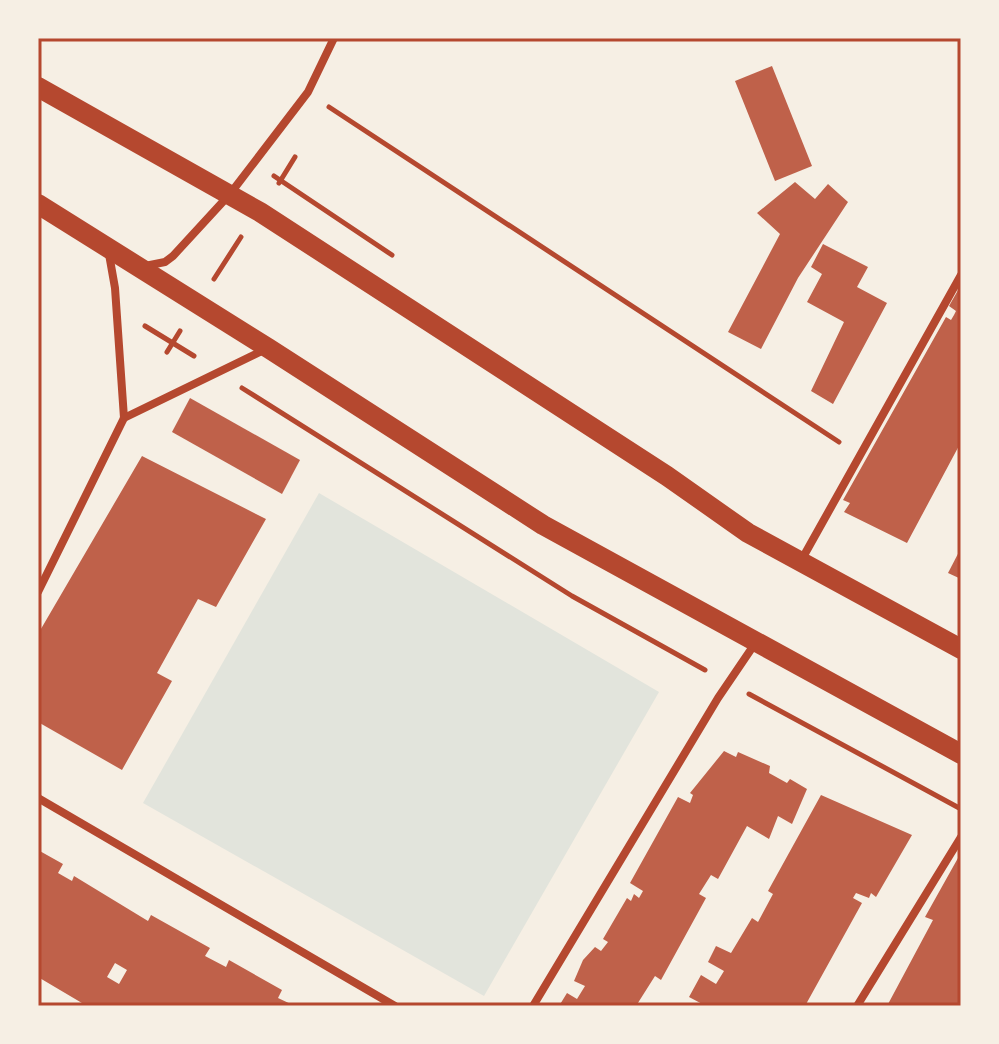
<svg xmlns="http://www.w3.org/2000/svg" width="999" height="1044" viewBox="0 0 999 1044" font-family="Rubik,sans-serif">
<rect width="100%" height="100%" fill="#f6efe4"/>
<path fill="#e2e4dc" d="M 319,493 L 659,692 L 484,996 L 143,803 Z"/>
<g fill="#bf614a" fill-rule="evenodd">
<path d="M 772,66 L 812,166 L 775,181 L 735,81 Z"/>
<path d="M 795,182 L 815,199 L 828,184 L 848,202 L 798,278 L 761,349 L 728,332 L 780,234 L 757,213 Z"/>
<path d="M 823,244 L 868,267 L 857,287 L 887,303 L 833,404 L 811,391 L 844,322 L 807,302 L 822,274 L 811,267 Z"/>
<path d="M 961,285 L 961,442 L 907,543 L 844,512 L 850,503 L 843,500 L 946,317 L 951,320 L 954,315 L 956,311 L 949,306 Z"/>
<path d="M 190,398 L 300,460 L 282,494 L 172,432 Z"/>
<path d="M 142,456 L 266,519 L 216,607 L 198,599 L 157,673 L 172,681 L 122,770 L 38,722 L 38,634 Z"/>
<path d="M 961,548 L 961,579 L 948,573 Z"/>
<path d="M 724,751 L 736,757 L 738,752 L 770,766 L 769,773 L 787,783 L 790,779 L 807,789 L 792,824 L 778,816 L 769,839 L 747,826 L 718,879 L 711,875 L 699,894 L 706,898 L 661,980 L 655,976 L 636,1006 L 559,1006 L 567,993 L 577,999 L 585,986 L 574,981 L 583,960 L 595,947 L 601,951 L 608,942 L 603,939 L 627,898 L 631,901 L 634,894 L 639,898 L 643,891 L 630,883 L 678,797 L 690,803 L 693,795 L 690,793 Z"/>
<path d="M 821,795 L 912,835 L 876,897 L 871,893 L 869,898 L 856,893 L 853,898 L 862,903 L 805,1006 L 706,1006 L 689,997 L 701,975 L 716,984 L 724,971 L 708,962 L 716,946 L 731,953 L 752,918 L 758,922 L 773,894 L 768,891 Z"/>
<path d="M 38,850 L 63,864 L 58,873 L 72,881 L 74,876 L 148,921 L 151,915 L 210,948 L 205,956 L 226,967 L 229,960 L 282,990 L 278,998 L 295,1006 L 87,1006 L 38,977 ZM 115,963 L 127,970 L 119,984 L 107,977 Z"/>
<path d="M 958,858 L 961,859 L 961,1006 L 887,1006 L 933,920 L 925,917 Z"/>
</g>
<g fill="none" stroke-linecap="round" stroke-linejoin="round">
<g stroke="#b5482f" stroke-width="5">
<path d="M 329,107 L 839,442"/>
<path d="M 274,176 L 392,255"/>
<path d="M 279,183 L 295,157"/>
<path d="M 214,279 L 241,237"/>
<path d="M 145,326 L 194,356"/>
<path d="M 167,352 L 180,331"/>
<path d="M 242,388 L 572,596 L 705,670"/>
<path d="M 749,694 L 961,809"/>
</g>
<g stroke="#b5482f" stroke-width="8">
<path d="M 145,266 L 165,262 L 173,256 L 230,194 L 308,92 L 334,38"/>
<path d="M 124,418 L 264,350"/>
<path d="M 802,559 L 961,275"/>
<path d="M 38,592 L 124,418 L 115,288 L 109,254"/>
<path d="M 38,798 L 395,1006"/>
<path d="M 533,1006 L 718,698 L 756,642"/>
<path d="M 857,1006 L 961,837"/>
</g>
<g stroke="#b5482f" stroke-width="20">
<path d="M 38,87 L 260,212 L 667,476 L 748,533 L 961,649"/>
<path d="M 38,204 L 268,348 L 543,525 L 961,754"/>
</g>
</g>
<rect width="999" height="1044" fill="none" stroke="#f6efe4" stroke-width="80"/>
<rect x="40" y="40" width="919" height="964" fill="none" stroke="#b5482f" stroke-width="3"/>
</svg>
